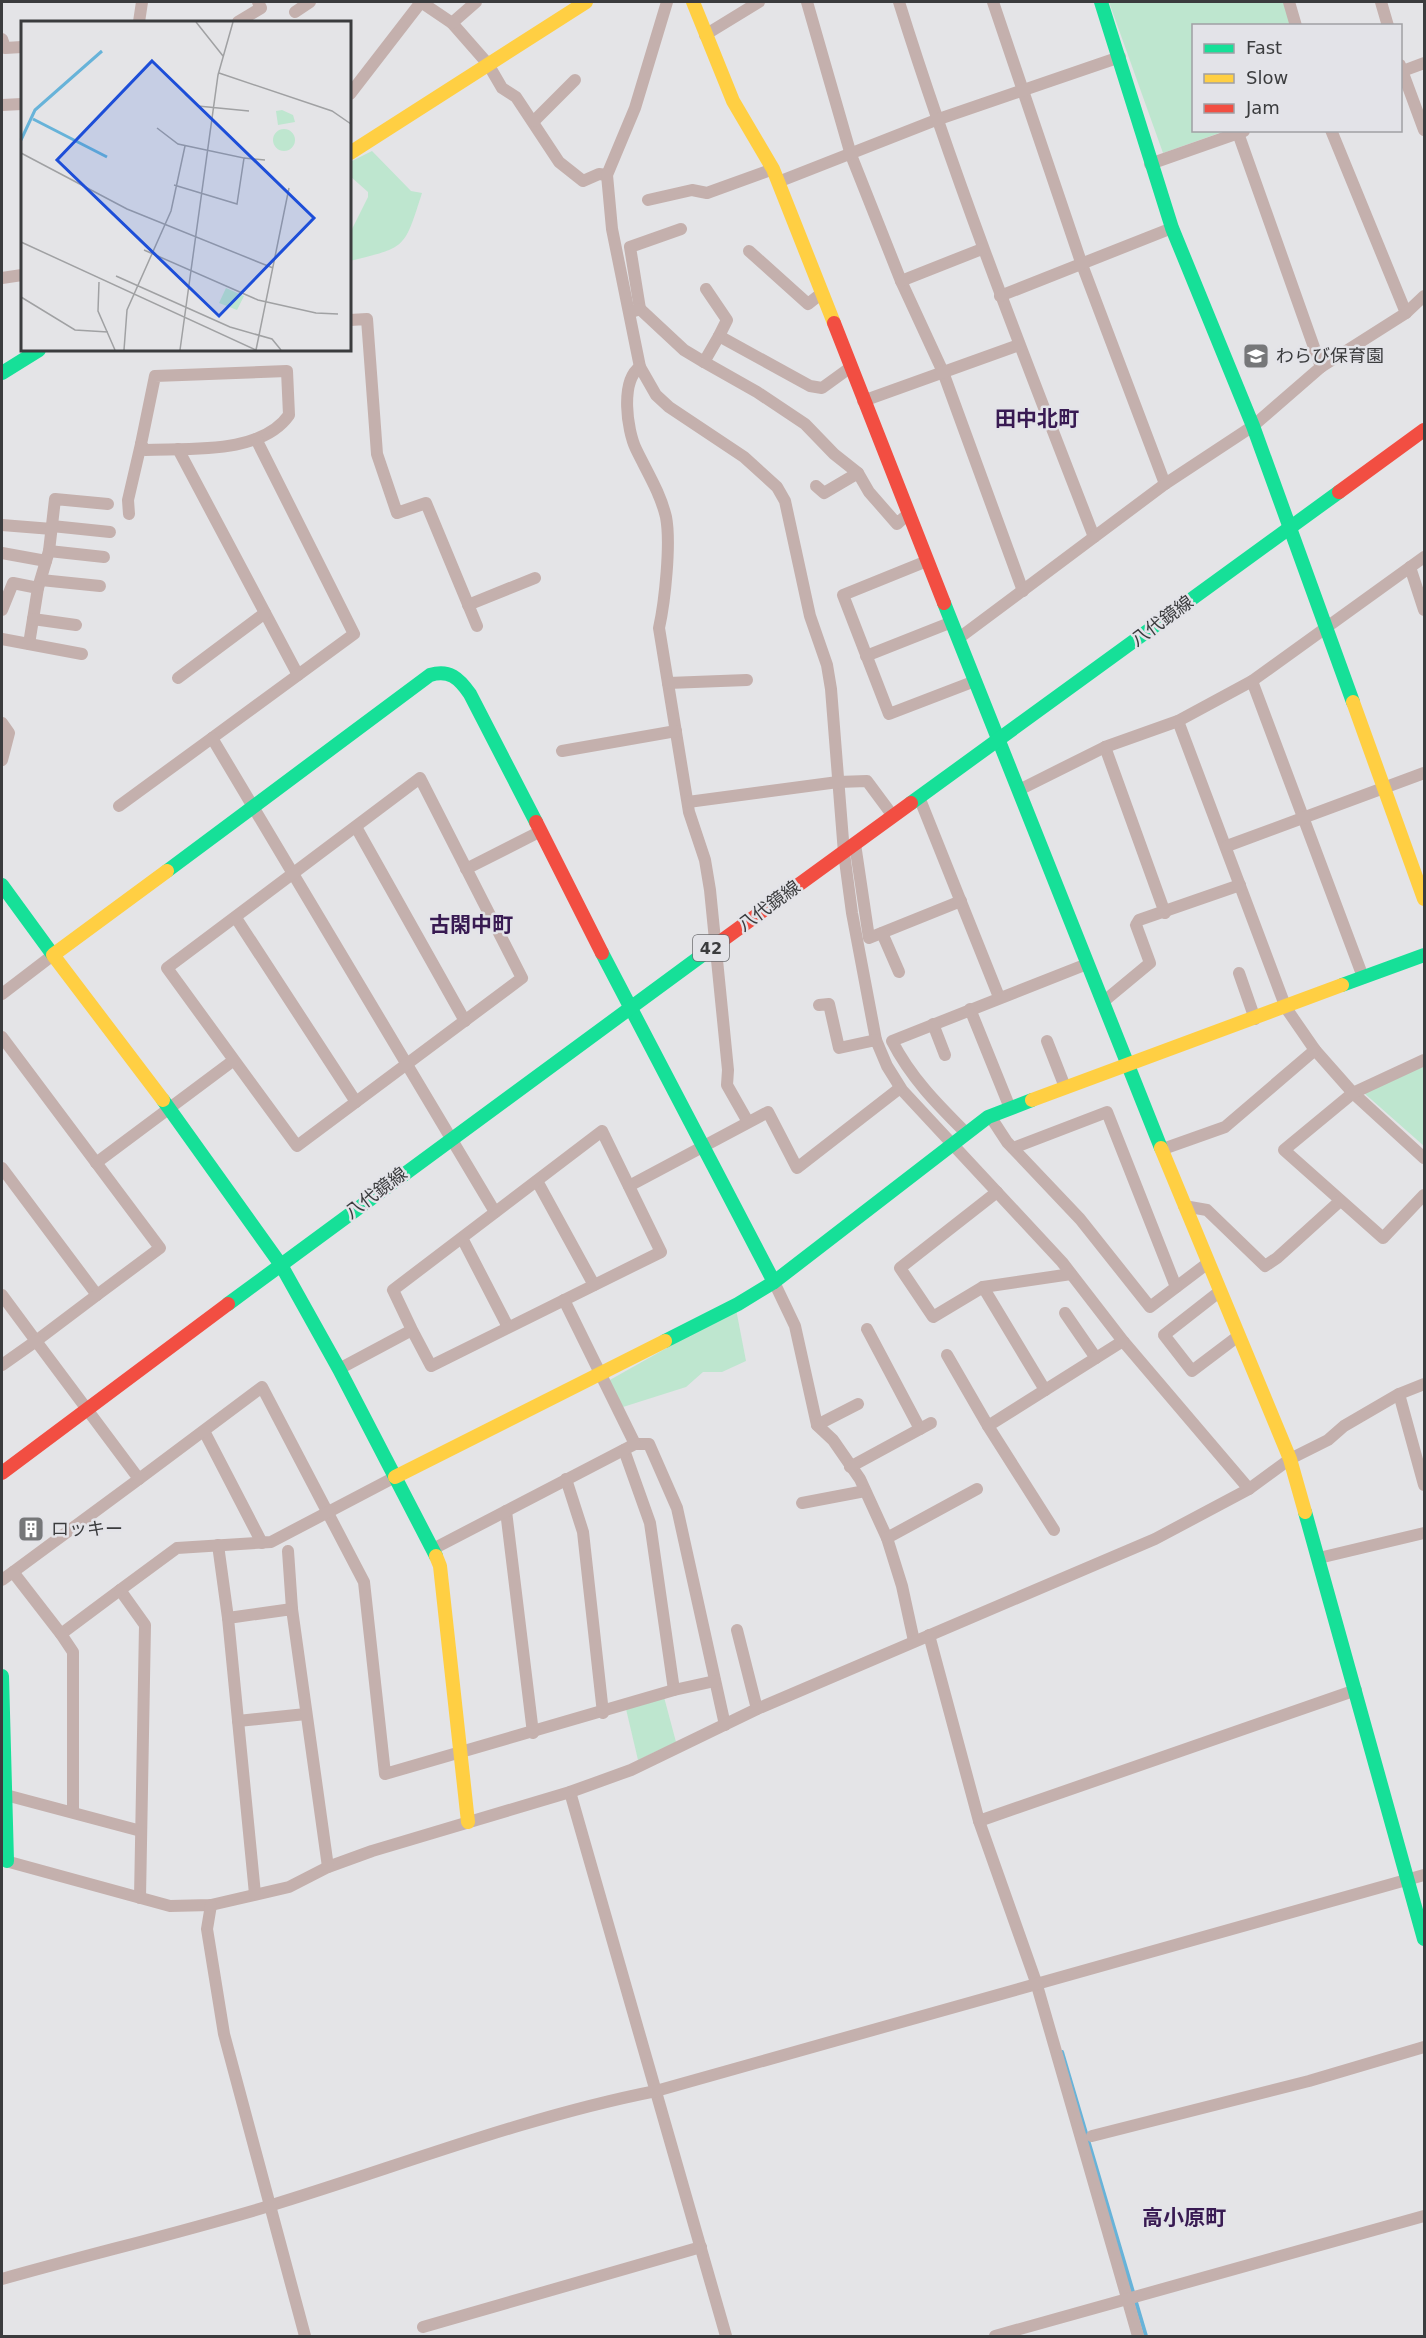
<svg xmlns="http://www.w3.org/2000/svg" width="1426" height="2338" viewBox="0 0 1426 2338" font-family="'DejaVu Sans','Noto Sans JP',sans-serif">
<rect width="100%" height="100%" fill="#e4e4e7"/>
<g fill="#bee6cf">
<path d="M 1109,2 L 1290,2 L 1299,25 L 1194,26 L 1194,130 L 1225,131 L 1163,153 Z"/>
<path d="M 372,151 L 411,191 L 422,193 C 404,249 407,247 350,261 L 350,233 L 368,197 L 368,192 L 350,176 L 350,162 Z"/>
<path d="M 1424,1066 L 1424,1146 L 1364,1093 Z"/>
<path d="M 736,1309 L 746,1361 L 722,1372 L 703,1372 L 686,1387 L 623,1407 L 608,1381 Z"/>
<path d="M 664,1697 L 676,1742 L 638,1760 L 626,1709 Z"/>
</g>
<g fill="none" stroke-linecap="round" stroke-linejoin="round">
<path stroke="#67b3d9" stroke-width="4" d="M 1062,2052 L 1146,2336"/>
<g stroke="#c4b0ad" stroke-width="12">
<path d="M 421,2 L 452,23 L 488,64 L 502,88 L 516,97 L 559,162 L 583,181 L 599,174 L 607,175"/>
<path d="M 667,2 L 635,108 L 607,175 L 612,229 L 640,367 L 656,395 L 669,407 L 744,457 L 777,487 L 785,501 L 810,616 L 827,665 L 831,689 L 844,853 L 852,913 L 876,1040"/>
<path d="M 807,2 L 851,155 L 901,281 L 943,372 L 1023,591"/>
<path d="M 899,2 C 956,184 1025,359 1094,537"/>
<path d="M 993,2 L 1081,262 L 1165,484"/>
<path d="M 1289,2 L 1296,26"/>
<path d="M 1381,2 L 1388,26"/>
<path d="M 295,12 L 310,2"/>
<path d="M 139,22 L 142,2"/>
<path d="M 238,22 L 261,8 L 258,2"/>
<path d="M 452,23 L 476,2"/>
<path d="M 705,35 L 759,2"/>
<path d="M 2,39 L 5,48 L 22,47"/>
<path d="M 1400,65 L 1424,130"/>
<path d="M 1400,72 L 1424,63"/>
<path d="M 350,94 L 421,2"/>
<path d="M 2,105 L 22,104"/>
<path d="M 534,121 L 575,80"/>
<path d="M 1331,130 L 1406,313"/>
<path d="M 1238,133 L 1321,367"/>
<path d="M 1150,164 L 1244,131"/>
<path d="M 778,182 L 936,120 L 1120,57"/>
<path d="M 648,200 L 692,190 L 707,193 L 773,169"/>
<path d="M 749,251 L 808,304 L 822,293"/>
<path d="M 2,278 L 22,275"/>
<path d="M 901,281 L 982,249"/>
<path d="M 706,289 L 727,320 L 719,336 L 810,386 L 822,388 L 851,367"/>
<path d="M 1000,296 L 1172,228"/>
<path d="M 640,309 L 630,247 L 681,229"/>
<path d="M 634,311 L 640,309 L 684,350 L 704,362"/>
<path d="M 350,320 L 367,319 L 377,454 L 397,513 L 426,503 L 477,626"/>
<path d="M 719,336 L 704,362 L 757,392 L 805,424 L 834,454 L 858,473 L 869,492 L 897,524 L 909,513"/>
<path d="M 640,367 C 620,381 627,430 636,449 C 647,472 660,492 666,517 C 671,543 665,601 659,628 L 689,812 L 705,860 L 710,890 L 728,1070 L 727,1085 L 748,1122"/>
<path d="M 287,371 L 289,415 C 261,455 188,448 145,450 L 141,444 L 155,376 Z"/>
<path d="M 863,401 L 1019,345"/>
<path d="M 178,449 L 298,675"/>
<path d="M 816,486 L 824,493 L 858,473"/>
<path d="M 129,514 L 128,500 L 141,444"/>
<path d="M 2,525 L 52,529"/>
<path d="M 52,526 L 110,532"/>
<path d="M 49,551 L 104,557"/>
<path d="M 2,553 L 46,561"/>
<path d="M 927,561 L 843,595 L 889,714 L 975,681"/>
<path d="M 1410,567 L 1424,610"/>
<path d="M 41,580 L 100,586"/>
<path d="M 38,588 L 49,551 L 55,499 L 108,504"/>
<path d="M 468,605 L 535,578"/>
<path d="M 2,610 L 13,583 L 38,588 L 29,644"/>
<path d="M 33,619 L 76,625"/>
<path d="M 959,638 L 1165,484 L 1253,426 L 1321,367 L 1406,313 L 1424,296"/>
<path d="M 2,639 L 82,654"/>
<path d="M 866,656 L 952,622"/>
<path d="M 178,678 L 265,613"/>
<path d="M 1252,681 L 1363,977"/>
<path d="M 668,683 L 747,680"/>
<path d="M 1178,721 L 1286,1008 L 1315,1050 L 1353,1093 L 1424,1158"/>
<path d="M 2,723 L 9,733 L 2,760"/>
<path d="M 212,738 L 354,634 L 256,439"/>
<path d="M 1105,747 L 1165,913"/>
<path d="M 562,751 L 676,731"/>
<path d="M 1019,790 L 1105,747 L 1178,721 L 1252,681 L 1424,557"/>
<path d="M 919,797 L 999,997"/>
<path d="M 688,802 L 838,782 L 867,781 L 893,816"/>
<path d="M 119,806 L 212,738 L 495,1212"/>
<path d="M 356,827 L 465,1021"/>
<path d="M 855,844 L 869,938 L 961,901"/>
<path d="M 1227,846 L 1424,773"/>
<path d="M 466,869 L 541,831"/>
<path d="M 236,918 L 356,1102"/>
<path d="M 882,933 L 899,972"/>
<path d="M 1239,973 L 1255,1019"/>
<path d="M 2,994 L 53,955"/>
<path d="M 1103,1002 L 1150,963 L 1136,925 L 1139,920 L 1240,885"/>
<path d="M 819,1005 L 829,1004 L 839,1048 L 876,1040 L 887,1066 L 902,1090 L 1062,1262 L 1123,1341 L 1249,1489"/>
<path d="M 970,1009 L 1010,1108"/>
<path d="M 933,1024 L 945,1055"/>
<path d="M 2,1037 L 160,1248 L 97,1295 L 2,1168"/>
<path d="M 1047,1041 L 1065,1087"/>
<path d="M 1424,1060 L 1353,1093 L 1284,1150 L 1383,1238 L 1424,1195"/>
<path d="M 990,1116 L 1007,1142 L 1080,1219 L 1150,1307 L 1208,1263"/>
<path d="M 966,1133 C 937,1104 911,1078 892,1041 L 1087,964"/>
<path d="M 1013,1148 L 1107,1112 L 1176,1287"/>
<path d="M 1163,1149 L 1225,1127 L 1315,1050"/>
<path d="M 96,1163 L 234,1060 L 167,968 L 420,778 L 522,978 L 297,1146 L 234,1060"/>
<path d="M 537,1181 L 594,1285"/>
<path d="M 629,1186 L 768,1112 L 797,1168 L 900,1088"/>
<path d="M 1184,1206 L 1207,1210 L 1265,1266 L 1277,1258 L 1340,1201"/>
<path d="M 462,1238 L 508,1327"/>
<path d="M 774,1282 L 795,1326 L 817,1425 L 833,1440 L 860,1479 L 887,1538 L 902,1586 L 914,1641"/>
<path d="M 983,1287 L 933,1317 L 900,1268 L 997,1192"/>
<path d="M 1219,1292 L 1164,1335 L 1192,1371 L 1237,1337"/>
<path d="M 2,1295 L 36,1341 L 97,1295"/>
<path d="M 1065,1313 L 1096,1358"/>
<path d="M 867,1329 L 920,1429"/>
<path d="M 947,1355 L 988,1426"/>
<path d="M 2,1365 L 36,1341 L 139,1479 L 13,1572"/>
<path d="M 339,1369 L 412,1330 L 393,1290 L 602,1131 L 661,1252 L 431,1366 L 412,1330"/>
<path d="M 1045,1390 L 983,1287 L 1071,1274"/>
<path d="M 1399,1394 L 1424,1485"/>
<path d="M 817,1425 L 858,1404"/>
<path d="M 204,1431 L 262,1543"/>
<path d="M 635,1444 L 649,1444 L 677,1508 L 725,1725"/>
<path d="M 624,1450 L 650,1523 L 674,1690"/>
<path d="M 850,1467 L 931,1423"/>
<path d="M 139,1479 L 262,1387 L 364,1582 L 385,1774 L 674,1690 L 715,1681"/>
<path d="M 566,1479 L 583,1532 L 603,1713"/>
<path d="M 802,1503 L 865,1491"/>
<path d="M 506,1511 L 533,1733"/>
<path d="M 1054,1530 L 988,1426 L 1123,1341"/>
<path d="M 887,1538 L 977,1489"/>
<path d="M 218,1545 L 228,1618"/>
<path d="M 433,1549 L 635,1444 L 564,1300"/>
<path d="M 288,1551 L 292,1609"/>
<path d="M 1319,1558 L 1424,1533"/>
<path d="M 2,1580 L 13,1572 L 61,1634 L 120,1590 L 145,1625 L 140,1898"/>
<path d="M 120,1590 L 177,1548 L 271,1542 L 395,1477"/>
<path d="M 737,1630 L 757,1709"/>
<path d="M 61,1634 L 73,1652 L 73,1812"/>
<path d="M 929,1635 L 979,1821 L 1036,1982 L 1138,2336"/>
<path d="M 238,1721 L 306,1714"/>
<path d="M 570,1792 L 726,2336"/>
<path d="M 2,1794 L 141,1831"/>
<path d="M 979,1821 L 1356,1690"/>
<path d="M 2,1860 L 170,1906 L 211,1905 L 289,1887 L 328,1867 L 372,1851 L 570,1792 L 631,1770 L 757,1709 L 1155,1539 L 1249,1489 L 1290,1459 L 1328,1440 L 1344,1426 L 1399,1394 L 1424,1384"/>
<path d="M 255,1894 L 228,1618 L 292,1609 L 328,1867"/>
<path d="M 211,1905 L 207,1929 L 224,2034 L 305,2336"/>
<path d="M 1092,2136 L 1309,2081 L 1424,2047"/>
<path d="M 2,2279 C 90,2254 180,2233 269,2206 C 397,2167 524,2117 656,2091 L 1424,1875"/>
<path d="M 423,2327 L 701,2247"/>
<path d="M 995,2336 L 1424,2216"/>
</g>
<g stroke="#16e098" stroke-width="14">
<path d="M 1101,2 L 1172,228 L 1253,426 L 1353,702"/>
<path d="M 2,373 L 39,350"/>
<path d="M 944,603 L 1161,1148"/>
<path d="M 911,803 L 1339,492"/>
<path d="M 167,871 L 430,675 C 449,669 459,678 470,694 L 536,822"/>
<path d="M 2,885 L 53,955"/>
<path d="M 602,953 L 774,1282"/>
<path d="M 1342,985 L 1424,955"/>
<path d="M 163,1100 L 281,1265 L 339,1369 L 436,1556"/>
<path d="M 228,1304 L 720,942"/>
<path d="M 665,1341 L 738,1304 L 774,1282 L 988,1117 L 1032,1100"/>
<path d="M 1305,1512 L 1424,1939"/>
<path d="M 2,1676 L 7,1861"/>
</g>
<g stroke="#ffcf43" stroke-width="14">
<path d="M 693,2 L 733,101 L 773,169 L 834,323"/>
<path d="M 350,153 L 586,2"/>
<path d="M 1353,702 L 1424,899"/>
<path d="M 163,1100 L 53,955 L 167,871"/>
<path d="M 1032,1100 L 1342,985"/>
<path d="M 1161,1148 L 1290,1459 L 1305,1512"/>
<path d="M 395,1477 L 665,1341"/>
<path d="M 436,1556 L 440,1566 L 468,1822"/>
</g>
<g stroke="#f24e42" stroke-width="14">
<path d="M 834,323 L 944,603"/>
<path d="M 1339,492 L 1424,430"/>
<path d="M 536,822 L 602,953"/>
<path d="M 720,942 L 911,803"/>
<path d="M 2,1473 L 228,1304"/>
</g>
</g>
<defs>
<symbol id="school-square" viewBox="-11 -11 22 22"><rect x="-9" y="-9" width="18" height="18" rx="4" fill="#767779" stroke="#e3e3e8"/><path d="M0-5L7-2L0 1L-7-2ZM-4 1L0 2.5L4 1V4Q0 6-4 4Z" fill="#fff"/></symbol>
<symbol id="building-square" viewBox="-11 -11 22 22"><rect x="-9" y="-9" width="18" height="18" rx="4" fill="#767779" stroke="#e3e3e8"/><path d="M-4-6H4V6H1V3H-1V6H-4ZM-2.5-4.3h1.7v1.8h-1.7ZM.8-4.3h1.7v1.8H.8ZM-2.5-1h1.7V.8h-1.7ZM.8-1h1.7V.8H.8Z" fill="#fff"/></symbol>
</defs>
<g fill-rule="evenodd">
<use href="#school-square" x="1241" y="341" width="30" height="30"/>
<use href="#building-square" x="16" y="1514" width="30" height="30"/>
</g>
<g text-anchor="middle" stroke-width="5" stroke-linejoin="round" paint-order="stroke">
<rect fill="#e3e3e8" stroke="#6d6e71" stroke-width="1.5" x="693" y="935" width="36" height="26" rx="4.5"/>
<g font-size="16" font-weight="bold" fill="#3b3c3e">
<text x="711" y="954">42</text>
</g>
<g font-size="18" fill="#3b3c3e" stroke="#e3e3e8" text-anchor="start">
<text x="1276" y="362">わらび保育園</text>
<text x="51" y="1535">ロッキー</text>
</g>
<g font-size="18" fill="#3b3c3e" stroke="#e3e3e8">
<text transform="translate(1162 621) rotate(-36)" y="6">八代鏡線</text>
<text transform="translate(769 906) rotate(-36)" y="6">八代鏡線</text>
<text transform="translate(376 1193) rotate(-37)" y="6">八代鏡線</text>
</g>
<g font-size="21" font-weight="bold" fill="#381a52" stroke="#e3e3e8">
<text x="1037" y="426">田中北町</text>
<text x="471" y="932">古閑中町</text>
<text x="1184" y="2225">高小原町</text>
</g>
</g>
<g transform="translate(21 21)">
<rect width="330" height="330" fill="#e4e4e7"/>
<path d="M 261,89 L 272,94 L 274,101 L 257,104 L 255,90 ZM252 119a11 11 0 1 1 22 0a11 11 0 1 1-22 0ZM 205,267 L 223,275 L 216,289 L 198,282 Z" fill="#bee6cf"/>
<path fill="none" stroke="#67b3d9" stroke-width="3" d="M 12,98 L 86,136M 0,119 L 14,89 L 81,30"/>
<path fill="none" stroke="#a0a1a3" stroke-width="1.5" d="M 175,1 L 202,35M 198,52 L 311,90 L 330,103M 164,73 L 177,85 L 228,90M 136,107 L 157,123 L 223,137 L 216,183 L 153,164M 0,132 L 106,188 L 252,247M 223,137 L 244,139M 0,221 L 235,329M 123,229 L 237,279 L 295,292 L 317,293M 95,255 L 209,306 L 251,318 L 260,329M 78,261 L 77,290 L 94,329M 0,276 L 54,309 L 87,311M 103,329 L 106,289 L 150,190 L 164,125M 159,329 L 197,54 L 212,1M 235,329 L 268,167"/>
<path fill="#1d4ed8" fill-opacity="0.15" stroke="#1d4ed8" stroke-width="3" d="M 131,40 L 293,197 L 198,295 L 36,139 Z"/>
<rect width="330" height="330" fill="none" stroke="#3b3c3e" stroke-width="3"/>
</g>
<rect width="1426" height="2338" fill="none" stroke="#3b3c3e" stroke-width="6"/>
<rect x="1192" y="24" width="210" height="108" fill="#e3e3e8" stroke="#a0a0a4" stroke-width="1.5"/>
<rect x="1204" y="44" width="30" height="9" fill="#16e098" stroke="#a0a0a4" stroke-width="1.5"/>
<text x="1246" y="54" font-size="18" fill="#3b3c3e">Fast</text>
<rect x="1204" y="74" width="30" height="9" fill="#ffcf43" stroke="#a0a0a4" stroke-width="1.5"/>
<text x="1246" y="84" font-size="18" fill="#3b3c3e">Slow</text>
<rect x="1204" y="104" width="30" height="9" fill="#f24e42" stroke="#a0a0a4" stroke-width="1.5"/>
<text x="1246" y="114" font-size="18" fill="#3b3c3e">Jam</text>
</svg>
